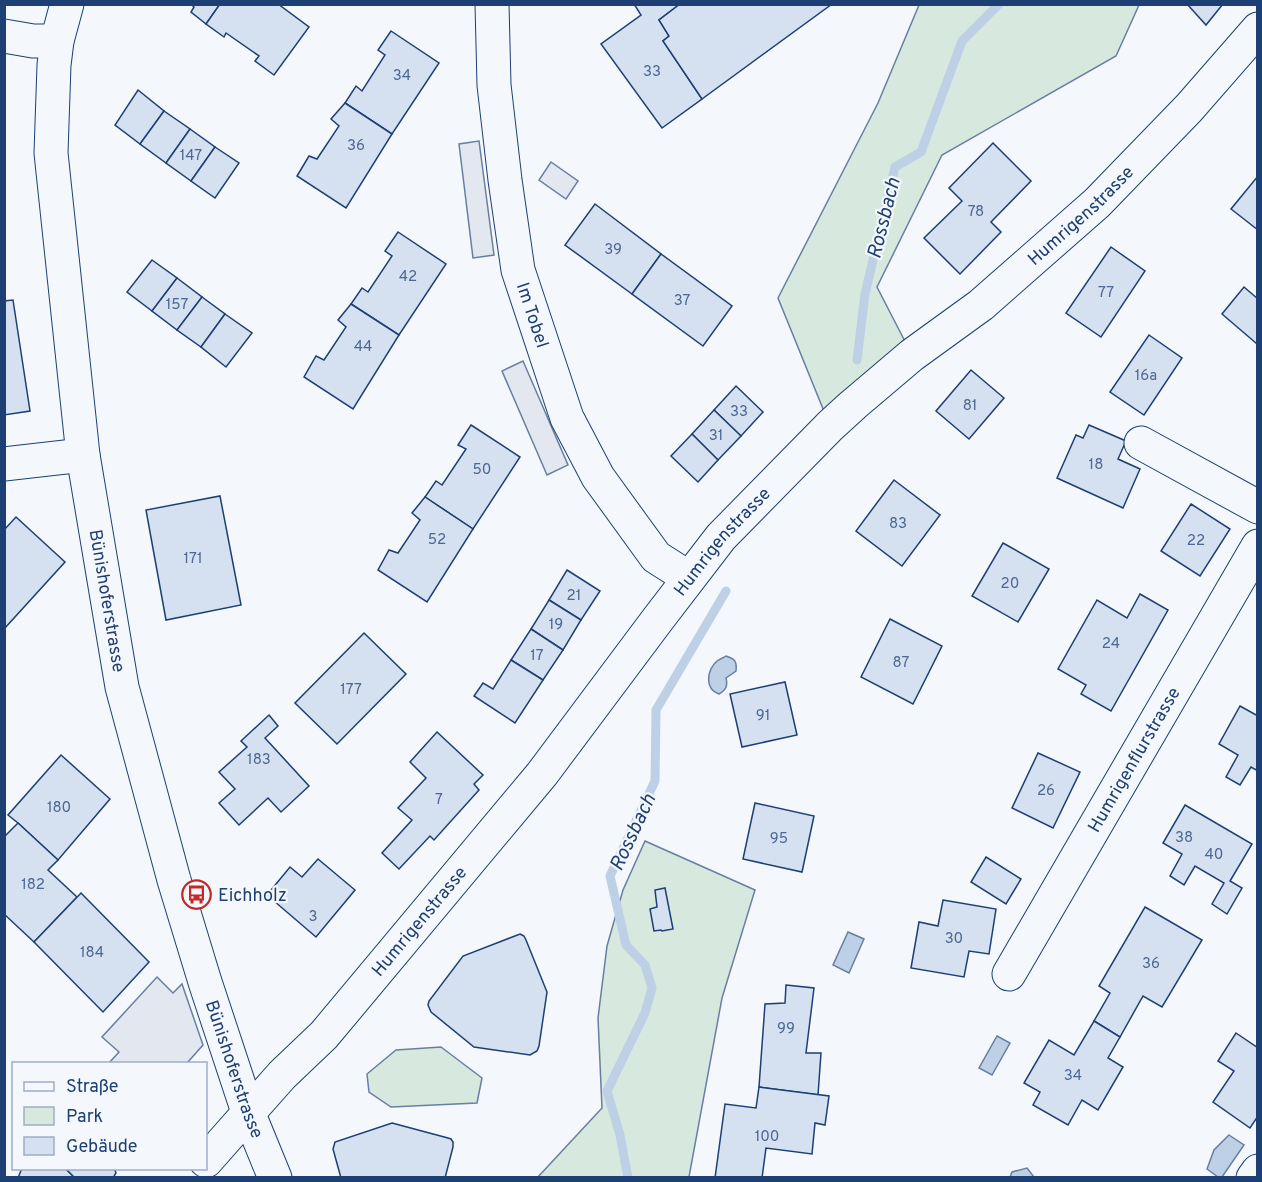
<svg xmlns="http://www.w3.org/2000/svg" width="1262" height="1182" viewBox="0 0 1262 1182" font-family="Overpass,sans-serif">
<rect width="100%" height="100%" fill="#f4f7fb"/>
<g fill="#d7e8df" stroke="#687fa3" stroke-width="1.5">
<path d="M 919,5 L 1139,5 L 1116,56 L 942,155 L 877,287 L 912,355 L 830,426 L 778,298 L 878,103 Z"/>
<path d="M 645,841 L 755,890 L 722,998 L 689,1177 L 537,1178 L 602,1108 L 598,1018 L 607,946 L 623,890 Z"/>
<path d="M 441,1047 L 482,1078 L 477,1103 L 391,1107 L 369,1092 L 367,1074 L 396,1050 Z"/>
</g>
<g fill="#e3e8f0" stroke="#687fa3" stroke-width="1.5">
<path d="M 479,141 L 494,255 L 473,258 L 459,144 Z"/>
<path d="M 551,162 L 578,181 L 566,199 L 539,180 Z"/>
<path d="M 523,361 L 568,465 L 547,475 L 502,371 Z"/>
<path d="M 157,977 L 173,993 L 182,984 L 203,1045 L 187,1063 L 109,1063 L 119,1052 L 102,1037 Z"/>
</g>
<g fill="#bed0e5" stroke="#687fa3" stroke-width="1.5">
<path d="M 726,656 C 735,659 737,661 736,671 L 726,678 C 728,686 726,690 719,694 C 704,689 707,670 717,661 C 720,659 723,658 726,656 Z"/>
<path d="M 848,932 L 864,939 L 849,973 L 833,965 Z"/>
<path d="M 997,1036 L 1010,1043 L 992,1075 L 979,1068 Z"/>
<path d="M 1229,1135 L 1244,1145 L 1222,1177 L 1218,1177 L 1207,1169 L 1214,1150 Z"/>
<path d="M 1027,1168 L 1034,1177 L 1010,1177 L 1012,1172 Z"/>
</g>
<g fill="none" stroke-linecap="round" stroke-linejoin="round">
<g stroke="#bed0e5" stroke-width="9">
<path d="M 857,360 L 865,294 L 895,167 L 921,152 L 962,41 L 999,4"/>
<path d="M 628,1178 L 620,1135 L 607,1091 L 645,1013 L 652,988 L 645,965 L 626,945 L 610,876 L 655,781 L 656,710 L 726,591"/>
</g>
</g>
<g fill="#d5e0f0" stroke="#1d3f73" stroke-width="1.5">
<path d="M 191,4 L 220,4 L 206,24 L 191,12 L 194,7 Z"/>
<path d="M 220,4 L 278,4 L 309,27 L 274,75 L 255,61 L 259,56 L 226,33 L 224,37 L 206,24 Z"/>
<path d="M 634,4 L 680,4 L 659,20 L 669,36 L 663,41 L 702,99 L 662,128 L 601,44 L 641,15 Z"/>
<path d="M 680,4 L 832,4 L 702,99 L 663,41 L 669,36 L 659,20 Z"/>
<path d="M 1187,4 L 1223,4 L 1206,25 Z"/>
<path d="M 391,31 L 439,63 L 392,134 L 345,103 L 356,86 L 362,91 L 385,55 L 378,50 Z"/>
<path d="M 138,90 L 164,111 L 140,144 L 115,125 Z"/>
<path d="M 345,103 L 392,134 L 346,208 L 297,176 L 309,156 L 317,159 L 339,126 L 331,119 Z"/>
<path d="M 164,111 L 190,129 L 166,163 L 140,144 Z"/>
<path d="M 190,129 L 215,147 L 191,181 L 166,163 Z"/>
<path d="M 993,143 L 1031,181 L 991,222 L 1001,232 L 960,274 L 924,238 L 962,201 L 949,188 Z"/>
<path d="M 215,147 L 239,163 L 215,198 L 191,181 Z"/>
<path d="M 1258,176 L 1258,230 L 1231,209 Z"/>
<path d="M 595,204 L 661,254 L 632,294 L 565,245 Z"/>
<path d="M 398,232 L 446,264 L 399,335 L 351,304 L 362,288 L 368,292 L 392,256 L 385,251 Z"/>
<path d="M 1111,247 L 1145,271 L 1101,337 L 1066,313 Z"/>
<path d="M 661,254 L 732,306 L 703,346 L 632,294 Z"/>
<path d="M 152,260 L 177,278 L 152,311 L 127,292 Z"/>
<path d="M 177,278 L 202,297 L 177,330 L 152,311 Z"/>
<path d="M 1244,287 L 1258,299 L 1257,344 L 1222,314 Z"/>
<path d="M 202,297 L 225,314 L 201,347 L 177,330 Z"/>
<path d="M 13,300 L 30,411 L 4,415 L 4,301 Z"/>
<path d="M 351,304 L 399,335 L 353,409 L 304,377 L 316,356 L 324,360 L 346,327 L 338,320 Z"/>
<path d="M 225,314 L 252,333 L 226,367 L 201,347 Z"/>
<path d="M 1149,335 L 1182,358 L 1144,415 L 1110,392 Z"/>
<path d="M 971,370 L 1004,398 L 969,439 L 936,411 Z"/>
<path d="M 736,386 L 763,412 L 741,436 L 714,410 Z"/>
<path d="M 714,410 L 741,436 L 718,460 L 692,434 Z"/>
<path d="M 471,425 L 520,457 L 473,529 L 425,497 L 436,481 L 442,485 L 466,449 L 458,445 Z"/>
<path d="M 1089,425 L 1126,441 L 1118,459 L 1140,469 L 1123,508 L 1057,478 L 1076,435 L 1083,438 Z"/>
<path d="M 692,434 L 718,460 L 698,482 L 671,456 Z"/>
<path d="M 894,480 L 940,515 L 902,566 L 856,531 Z"/>
<path d="M 220,496 L 241,605 L 166,620 L 146,510 Z"/>
<path d="M 425,497 L 473,529 L 427,602 L 378,570 L 389,550 L 398,553 L 420,520 L 412,513 Z"/>
<path d="M 1191,504 L 1230,529 L 1200,576 L 1161,551 Z"/>
<path d="M 16,517 L 65,562 L 4,629 L 4,530 Z"/>
<path d="M 1003,543 L 1049,569 L 1018,622 L 972,596 Z"/>
<path d="M 567,570 L 600,591 L 581,620 L 549,600 Z"/>
<path d="M 1140,594 L 1168,610 L 1111,711 L 1081,694 L 1086,685 L 1058,669 L 1097,600 L 1127,618 Z"/>
<path d="M 549,600 L 581,620 L 563,650 L 531,629 Z"/>
<path d="M 890,619 L 942,646 L 913,704 L 861,677 Z"/>
<path d="M 531,629 L 563,650 L 543,680 L 511,660 Z"/>
<path d="M 364,633 L 406,674 L 337,744 L 295,703 Z"/>
<path d="M 511,660 L 543,680 L 515,723 L 474,696 L 483,683 L 493,689 Z"/>
<path d="M 785,682 L 797,735 L 742,747 L 730,694 Z"/>
<path d="M 1240,706 L 1258,716 L 1258,771 L 1251,767 L 1240,785 L 1226,777 L 1238,755 L 1219,744 Z"/>
<path d="M 269,715 L 278,726 L 265,738 L 309,786 L 281,812 L 268,798 L 239,825 L 219,803 L 235,789 L 219,772 L 247,747 L 241,741 Z"/>
<path d="M 437,732 L 483,775 L 474,784 L 479,790 L 434,840 L 430,836 L 399,869 L 382,853 L 412,820 L 398,808 L 426,778 L 410,762 Z"/>
<path d="M 1038,753 L 1080,772 L 1053,828 L 1012,808 Z"/>
<path d="M 61,755 L 110,799 L 58,860 L 18,823 L 8,815 Z"/>
<path d="M 755,803 L 814,816 L 802,872 L 743,859 Z"/>
<path d="M 1185,805 L 1252,844 L 1230,881 L 1242,888 L 1227,914 L 1212,904 L 1224,883 L 1195,866 L 1184,885 L 1170,876 L 1182,854 L 1163,843 Z"/>
<path d="M 18,823 L 58,860 L 48,870 L 77,897 L 34,942 L 4,914 L 4,837 Z"/>
<path d="M 986,857 L 1021,879 L 1006,904 L 971,882 Z"/>
<path d="M 318,859 L 355,890 L 316,937 L 267,895 L 290,867 L 302,877 Z"/>
<path d="M 665,888 L 673,929 L 662,931 L 661,930 L 654,931 L 650,909 L 657,907 L 655,890 Z"/>
<path d="M 81,893 L 149,962 L 103,1012 L 34,942 Z"/>
<path d="M 943,900 L 996,909 L 989,954 L 969,951 L 964,977 L 911,968 L 919,922 L 938,926 Z"/>
<path d="M 1145,907 L 1202,940 L 1162,1007 L 1143,996 L 1120,1037 L 1094,1021 L 1110,993 L 1099,986 Z"/>
<path d="M 520,934 L 524,936 L 526,940 L 547,992 L 539,1046 L 537,1051 L 530,1055 L 474,1047 L 431,1012 L 428,1005 L 429,1001 L 463,956 Z"/>
<path d="M 786,985 L 814,988 L 806,1053 L 821,1053 L 818,1095 L 759,1087 L 765,1004 L 785,1003 Z"/>
<path d="M 1094,1021 L 1120,1037 L 1108,1058 L 1123,1067 L 1098,1110 L 1082,1100 L 1068,1125 L 1033,1105 L 1040,1092 L 1024,1083 L 1049,1040 L 1074,1055 Z"/>
<path d="M 1236,1033 L 1258,1048 L 1258,1116 L 1250,1128 L 1213,1102 L 1234,1071 L 1218,1061 Z"/>
<path d="M 759,1087 L 829,1096 L 825,1125 L 815,1123 L 812,1154 L 766,1148 L 762,1178 L 715,1178 L 725,1104 L 756,1108 Z"/>
<path d="M 392,1123 L 448,1138 L 451,1139 L 453,1142 L 453,1147 L 445,1178 L 341,1178 L 333,1149 L 335,1142 Z"/>
<path d="M 22,1168 L 65,1168 L 75,1178 L 18,1178 Z"/>
<path d="M 65,1168 L 114,1168 L 116,1173 L 113,1178 L 75,1178 Z"/>
</g>
<g fill="none" stroke-linecap="round" stroke-linejoin="round">
<defs>
<g id="minor">
<path id="s1" d="M 67,4 L 57,41 L 54,65 L 51,153 L 83,455 L 122,687 L 174,880 L 205,982 L 248,1112 L 275,1178"/>
<path id="s2" d="M 492,4 L 494,85 L 505,180 L 518,270 L 567,418 L 598,477 L 656,557 L 689,578"/>
<path d="M 4,36 L 33,41 L 57,41"/>
<path d="M 1141,443 L 1258,507"/>
<path d="M 4,464 L 83,455"/>
<path id="s3" d="M 1009,974 L 1258,546"/>
<path id="s4" d="M 206,1161 L 282,1075 L 324,1035 L 542,774 L 658,619 L 721,537 L 830,426 L 853,405 L 912,355 L 981,305 L 1097,203 L 1189,108 L 1258,29"/>
<path d="M 1253,1178 L 1258,1171"/>
</g>
</defs>
<use href="#minor" stroke="#1d3f73" stroke-width="35"/>
<use href="#minor" stroke="#f4f7fb" stroke-width="33"/>
</g>
<defs>
<symbol id="bus-ring" viewBox="-11 -11 22 22"><circle r="9.5" fill="#f4f7fb" stroke="#c62828" stroke-width="1.5"/><path d="M-5-6H5V4H4V6H2V4H-2V6H-4V4H-5ZM-3.5-4V0h7V-4ZM-3.5 1.2v1.5H-2V1.2ZM2 1.2v1.5H3.5V1.2Z" fill="#c62828"/></symbol>
</defs>
<g fill-rule="evenodd">
<use href="#bus-ring" x="180" y="878" width="33" height="33"/>
</g>
<g text-anchor="middle" stroke-width="4.5" stroke-linejoin="round" paint-order="stroke">
<g font-size="15" fill="#4b6792">
<text x="652" y="76">33</text>
<text x="402" y="80">34</text>
<text x="356" y="150">36</text>
<text x="191" y="160">147</text>
<text x="976" y="216">78</text>
<text x="613" y="254">39</text>
<text x="408" y="281">42</text>
<text x="1106" y="297">77</text>
<text x="682" y="305">37</text>
<text x="177" y="309">157</text>
<text x="363" y="351">44</text>
<text x="1146" y="380">16a</text>
<text x="970" y="410">81</text>
<text x="739" y="416">33</text>
<text x="716" y="440">31</text>
<text x="1096" y="469">18</text>
<text x="482" y="474">50</text>
<text x="898" y="528">83</text>
<text x="437" y="544">52</text>
<text x="1196" y="545">22</text>
<text x="193" y="563">171</text>
<text x="1010" y="588">20</text>
<text x="574" y="600">21</text>
<text x="556" y="629">19</text>
<text x="1111" y="648">24</text>
<text x="537" y="660">17</text>
<text x="901" y="667">87</text>
<text x="351" y="694">177</text>
<text x="763" y="720">91</text>
<text x="259" y="764">183</text>
<text x="1046" y="795">26</text>
<text x="439" y="804">7</text>
<text x="59" y="812">180</text>
<text x="1184" y="842">38</text>
<text x="779" y="843">95</text>
<text x="1214" y="859">40</text>
<text x="33" y="889">182</text>
<text x="313" y="921">3</text>
<text x="954" y="943">30</text>
<text x="92" y="957">184</text>
<text x="1151" y="968">36</text>
<text x="786" y="1033">99</text>
<text x="1073" y="1080">34</text>
<text x="767" y="1141">100</text>
</g>
<g font-size="18" fill="#1d3f73" stroke="#f4f7fb">
<text dy="6" stroke="none"><textPath href="#s4" startOffset="1293">Humrigenstrasse</textPath></text>
<text dy="6" stroke="none"><textPath href="#s2" startOffset="315">Im Tobel</textPath></text>
<text dy="6" stroke="none"><textPath href="#s4" startOffset="807">Humrigenstrasse</textPath></text>
<text dy="6" stroke="none"><textPath href="#s1" startOffset="602">Bünishoferstrasse</textPath></text>
<text dy="6" stroke="none"><textPath href="#s3" startOffset="248">Humrigenflurstrasse</textPath></text>
<text dy="6" stroke="none"><textPath href="#s4" startOffset="321">Humrigenstrasse</textPath></text>
<text dy="6" stroke="none"><textPath href="#s1" startOffset="1088">Bünishoferstrasse</textPath></text>
</g>
<g font-size="18" fill="#1d3f73" stroke="#f4f7fb" text-anchor="start">
<text x="218" y="901">Eichholz</text>
</g>
<g font-size="20" font-style="italic" fill="#1d3f73" stroke="#f4f7fb">
<text transform="translate(883 218) rotate(-76)" y="7">Rossbach</text>
<text transform="translate(632 832) rotate(-65)" y="7">Rossbach</text>
</g>
</g>
<rect width="1262" height="1182" fill="none" stroke="#1d3f73" stroke-width="12"/>
<rect x="12" y="1062" width="195" height="108" fill="#f4f7fb" stroke="#9eadc5" stroke-width="1.5"/>
<rect x="24" y="1082" width="30" height="9" fill="#f4f7fb" stroke="#9eadc5" stroke-width="1.5"/>
<text x="66" y="1092" font-size="18" fill="#1d3f73">Straße</text>
<rect x="24" y="1107" width="30" height="18" fill="#d7e8df" stroke="#9eadc5" stroke-width="1.5"/>
<text x="66" y="1122" font-size="18" fill="#1d3f73">Park</text>
<rect x="24" y="1137" width="30" height="18" fill="#d5e0f0" stroke="#9eadc5" stroke-width="1.5"/>
<text x="66" y="1152" font-size="18" fill="#1d3f73">Gebäude</text>
</svg>
